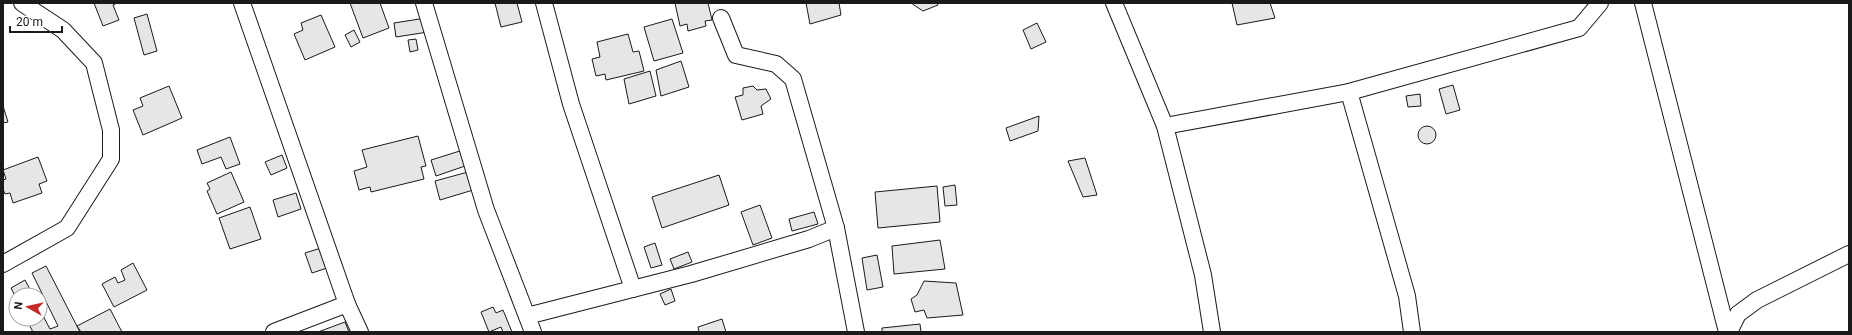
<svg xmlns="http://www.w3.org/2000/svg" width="1852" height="335" viewBox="0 0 1852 335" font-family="Roboto,sans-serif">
<rect width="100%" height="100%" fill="#fff"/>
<g fill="#e6e6e6" stroke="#1a1a1a">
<path d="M 94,3 L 117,3 L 113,5 L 119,20 L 103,26 Z"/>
<path d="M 350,3 L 380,3 L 389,28 L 363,38 Z"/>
<path d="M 495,3 L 517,3 L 522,22 L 501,27 Z"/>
<path d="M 675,3 L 708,3 L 712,20 L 705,21 L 706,26 L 688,31 L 687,24 L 680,26 Z"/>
<path d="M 806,3 L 839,3 L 841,15 L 810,24 Z"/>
<path d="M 911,3 L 937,3 L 938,5 L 923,11 Z"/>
<path d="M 1232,3 L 1270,3 L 1275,18 L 1237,25 Z"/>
<path d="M 147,14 L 157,51 L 144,55 L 134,18 Z"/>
<path d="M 321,15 L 335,47 L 305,60 L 294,34 L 303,30 L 301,23 Z"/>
<path d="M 426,18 L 428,32 L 396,37 L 394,23 Z"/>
<path d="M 672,19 L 683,53 L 654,61 L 644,27 Z"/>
<path d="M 1037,23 L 1046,42 L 1031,49 L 1023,30 Z"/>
<path d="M 354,30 L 360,42 L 351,47 L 345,35 Z"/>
<path d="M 628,34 L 633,52 L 639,51 L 644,71 L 606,80 L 605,74 L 596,76 L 592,59 L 600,57 L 597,42 Z"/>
<path d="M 416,39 L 418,50 L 410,52 L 408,40 Z"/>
<path d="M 681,61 L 689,87 L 661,96 L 656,70 Z"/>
<path d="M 650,71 L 656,96 L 629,104 L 624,79 Z"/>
<path d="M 1453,85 L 1460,110 L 1446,114 L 1439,89 Z"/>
<path d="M 169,86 L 182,118 L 143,135 L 133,110 L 143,106 L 140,98 Z"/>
<path d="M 753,86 L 757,90 L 766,89 L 771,99 L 761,106 L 763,114 L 742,120 L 735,97 L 743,95 L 743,88 Z"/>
<path d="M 1420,94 L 1421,106 L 1408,107 L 1406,96 Z"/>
<path d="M 3,106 L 8,122 L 3,123 Z"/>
<path d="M 1039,116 L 1038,131 L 1010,141 L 1006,128 Z"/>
<circle cx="1427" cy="135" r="9"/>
<path d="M 418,136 L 426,166 L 421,167 L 424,179 L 371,192 L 370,187 L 359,190 L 354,171 L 367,167 L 362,150 Z"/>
<path d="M 230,137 L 240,164 L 226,169 L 221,157 L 202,164 L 197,150 Z"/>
<path d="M 463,150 L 468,165 L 436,176 L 431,160 Z"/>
<path d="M 282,155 L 287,168 L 271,175 L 265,162 Z"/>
<path d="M 38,157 L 47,181 L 39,184 L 42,193 L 13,203 L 10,193 L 5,194 L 3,189 L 3,180 L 6,179 L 3,170 Z"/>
<path d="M 1085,158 L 1097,195 L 1083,197 L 1068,161 Z"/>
<path d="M 231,172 L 244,202 L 217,214 L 207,191 L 210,189 L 207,183 Z"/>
<path d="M 468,172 L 473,190 L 440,200 L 435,181 Z"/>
<path d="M 719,175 L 729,205 L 662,228 L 652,197 Z"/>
<path d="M 955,185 L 957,205 L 945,206 L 943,187 Z"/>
<path d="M 937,186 L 940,222 L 878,228 L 875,192 Z"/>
<path d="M 296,193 L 301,209 L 278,217 L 273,200 Z"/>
<path d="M 760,205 L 772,238 L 753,245 L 741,212 Z"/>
<path d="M 250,207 L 261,239 L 230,249 L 219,218 Z"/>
<path d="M 814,212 L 818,224 L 792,231 L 789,219 Z"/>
<path d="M 940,240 L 945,269 L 894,274 L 892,246 Z"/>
<path d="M 655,243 L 662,265 L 651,268 L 644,247 Z"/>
<path d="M 321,248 L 327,268 L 312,273 L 305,253 Z"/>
<path d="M 688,252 L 692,262 L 674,269 L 670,259 Z"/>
<path d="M 877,255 L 883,287 L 867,290 L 862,258 Z"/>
<path d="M 133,263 L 147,290 L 114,307 L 102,284 L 115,277 L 118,283 L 125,280 L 121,270 Z"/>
<path d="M 46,266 L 80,332 L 33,332 L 26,319 L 40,319 L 40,310 L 50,329 L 58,326 L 32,273 Z"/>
<path d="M 25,280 L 33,295 L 16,295 L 16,298 L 11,288 Z"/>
<path d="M 924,281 L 956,283 L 963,315 L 927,318 L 924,310 L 915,312 L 911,299 L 917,295 Z"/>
<path d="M 671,289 L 675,301 L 665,305 L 660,294 Z"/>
<path d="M 493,307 L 496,313 L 503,310 L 512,332 L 503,332 L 501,327 L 489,332 L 481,312 Z"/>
<path d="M 110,309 L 122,332 L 81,332 L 77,326 Z"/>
<path d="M 722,319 L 726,332 L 699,332 L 698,327 Z"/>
<path d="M 345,322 L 349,332 L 318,332 Z"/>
<path d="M 920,324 L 921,332 L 882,332 L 882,328 Z"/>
</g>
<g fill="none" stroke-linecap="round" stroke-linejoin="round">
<defs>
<g id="minor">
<path d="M 242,3 L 347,304 L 360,332"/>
<path d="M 424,3 L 486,210 L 533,332"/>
<path d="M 544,3 L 571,104 L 633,289"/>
<path d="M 1114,3 L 1165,126 L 1203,275 L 1212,332"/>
<path d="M 1643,3 L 1727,332"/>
<path d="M 721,18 L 736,55 L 776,64 L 793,79 L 836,228 L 856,332"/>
<path d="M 1349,92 L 1407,296 L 1412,332"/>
<path d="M 1165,126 L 1349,92 L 1579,28 L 1600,3"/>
<path d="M 3,264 L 67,228 L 111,159 L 111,130 L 94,63 L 63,30 L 22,3"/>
<path d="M 527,316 L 691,274 L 809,239 L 836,228"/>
<path d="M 274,332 L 347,304"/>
<path d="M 1729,332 L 1738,314 L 1757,300 L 1849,254"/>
</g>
</defs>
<use href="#minor" stroke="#1a1a1a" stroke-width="18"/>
<use href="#minor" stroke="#fff" stroke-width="16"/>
</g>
<rect width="1852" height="335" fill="none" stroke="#1a1a1a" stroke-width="8"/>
<g transform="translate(28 307) rotate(278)"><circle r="19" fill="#ffffff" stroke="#a3a3a3"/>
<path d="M0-3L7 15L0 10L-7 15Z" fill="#c62828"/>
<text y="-6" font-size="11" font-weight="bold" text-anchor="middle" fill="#1a1a1a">N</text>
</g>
<path d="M10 26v6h52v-6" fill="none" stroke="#1a1a1a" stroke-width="2"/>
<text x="16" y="26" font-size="12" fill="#1a1a1a" stroke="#ffffff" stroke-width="3" paint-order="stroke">20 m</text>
</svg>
